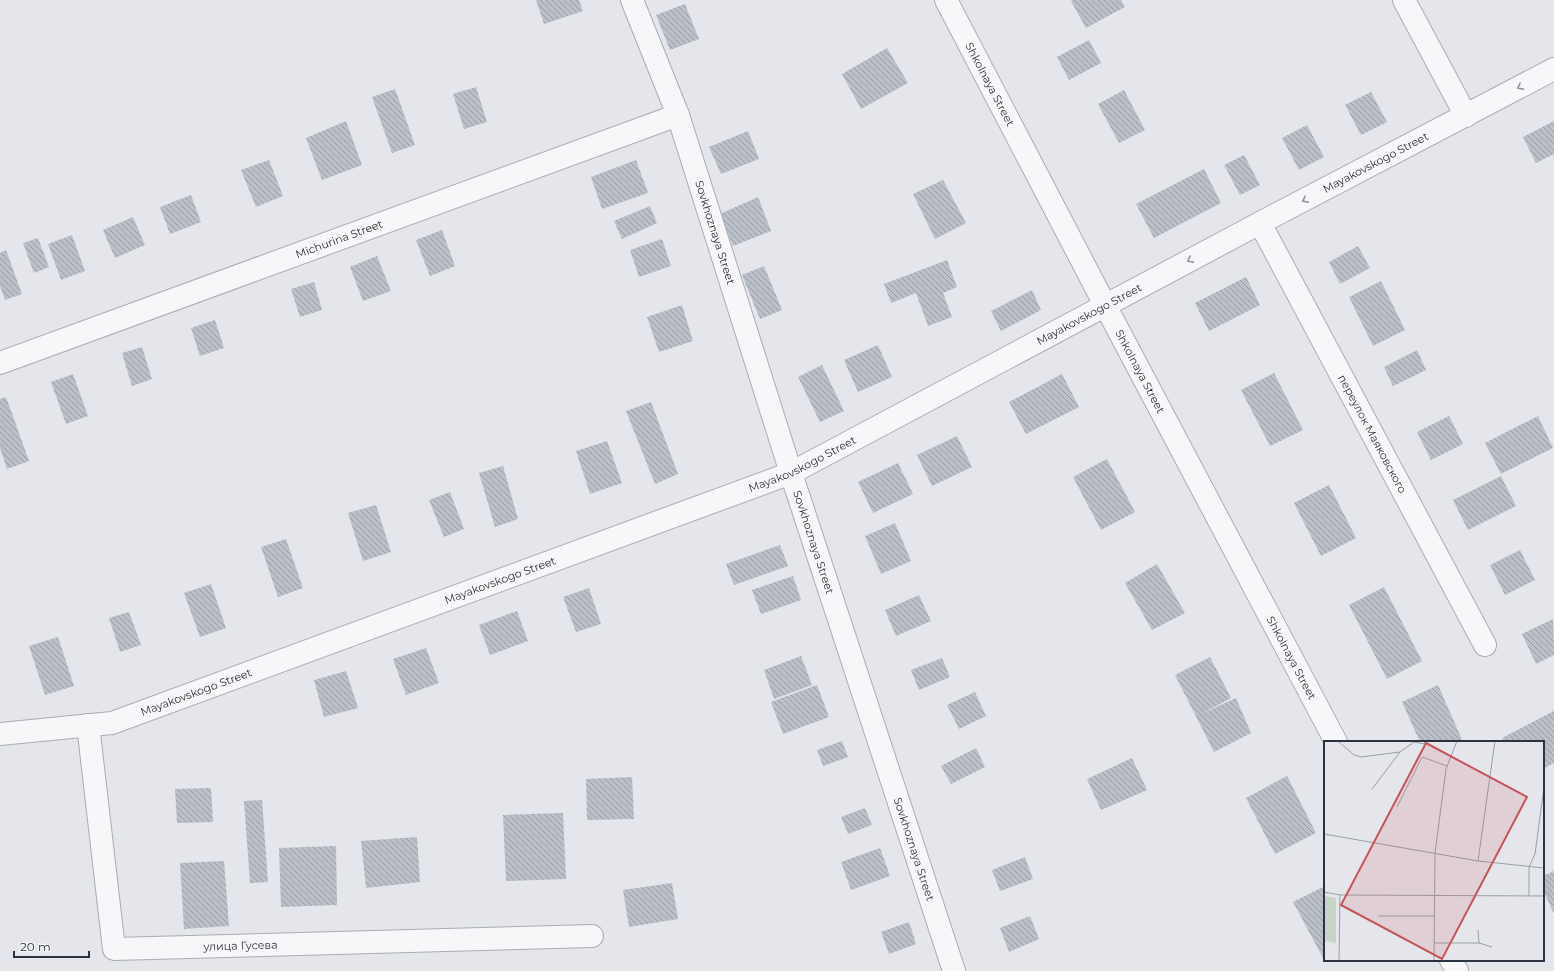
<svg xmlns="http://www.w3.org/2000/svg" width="1554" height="971" viewBox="0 0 1554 971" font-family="Montserrat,sans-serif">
<defs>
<pattern id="building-back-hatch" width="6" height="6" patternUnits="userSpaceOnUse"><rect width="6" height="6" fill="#bbbfc7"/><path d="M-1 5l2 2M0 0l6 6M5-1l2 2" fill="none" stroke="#989ca3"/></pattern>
</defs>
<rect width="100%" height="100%" fill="#e4e6eb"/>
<g fill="url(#building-back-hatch)">
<path d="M 536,0 L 579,0 L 583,11 L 544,24 Z"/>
<path d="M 1072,0 L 1121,0 L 1125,7 L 1086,28 L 1071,1 Z"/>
<path d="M 685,4 L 699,39 L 670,50 L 656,15 Z"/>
<path d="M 1089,40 L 1101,63 L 1069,80 L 1057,57 Z"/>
<path d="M 887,48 L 908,83 L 861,109 L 842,74 Z"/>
<path d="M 476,87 L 487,122 L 464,129 L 453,94 Z"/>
<path d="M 395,89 L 415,145 L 392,153 L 372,97 Z"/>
<path d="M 1124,90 L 1145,130 L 1119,143 L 1098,104 Z"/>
<path d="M 1371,92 L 1387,122 L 1361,135 L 1345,105 Z"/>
<path d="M 346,121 L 362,165 L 322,180 L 306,138 Z"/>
<path d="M 1554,121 L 1554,154 L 1536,163 L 1523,137 Z"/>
<path d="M 1307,125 L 1324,157 L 1299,170 L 1282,138 Z"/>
<path d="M 748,131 L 759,159 L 721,174 L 709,147 Z"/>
<path d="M 1244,155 L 1260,185 L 1240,195 L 1224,165 Z"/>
<path d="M 269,160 L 283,196 L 256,207 L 241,170 Z"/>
<path d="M 636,160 L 648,193 L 602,209 L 591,177 Z"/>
<path d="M 1204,169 L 1221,203 L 1154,238 L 1136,204 Z"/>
<path d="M 943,180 L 966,223 L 935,239 L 913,194 Z"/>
<path d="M 191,195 L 201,222 L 170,234 L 160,207 Z"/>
<path d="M 758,197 L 771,231 L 733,246 L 720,214 Z"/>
<path d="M 650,206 L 657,223 L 622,239 L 614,221 Z"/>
<path d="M 133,217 L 145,245 L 115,258 L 103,230 Z"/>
<path d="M 442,230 L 455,266 L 430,276 L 416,240 Z"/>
<path d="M 72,235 L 85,271 L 61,280 L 48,244 Z"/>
<path d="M 38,238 L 49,267 L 34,273 L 23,243 Z"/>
<path d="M 662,239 L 671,266 L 639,277 L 630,250 Z"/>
<path d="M 1358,246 L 1370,268 L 1340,284 L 1329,262 Z"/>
<path d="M 6,250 L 22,294 L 5,300 L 0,286 L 0,253 Z"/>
<path d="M 377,256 L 391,291 L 363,301 L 350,267 Z"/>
<path d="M 947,260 L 957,287 L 943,293 L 952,317 L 928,326 L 916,293 L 891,303 L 884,284 Z"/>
<path d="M 764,266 L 782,310 L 760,319 L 742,275 Z"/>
<path d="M 1246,277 L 1260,305 L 1209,331 L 1195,303 Z"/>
<path d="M 1381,281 L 1405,330 L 1373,346 L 1349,297 Z"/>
<path d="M 314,282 L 322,310 L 300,317 L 291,289 Z"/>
<path d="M 1032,290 L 1041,310 L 1001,331 L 991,311 Z"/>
<path d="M 682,305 L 693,341 L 659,352 L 647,317 Z"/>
<path d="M 215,320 L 224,348 L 200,356 L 191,328 Z"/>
<path d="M 878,345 L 892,377 L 858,392 L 844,360 Z"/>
<path d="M 142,347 L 152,379 L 132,386 L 122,353 Z"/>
<path d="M 1417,350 L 1426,370 L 1393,386 L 1384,367 Z"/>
<path d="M 822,365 L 844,411 L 820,422 L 798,377 Z"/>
<path d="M 1274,373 L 1303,430 L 1270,446 L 1241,390 Z"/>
<path d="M 73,374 L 88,416 L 66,424 L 51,382 Z"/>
<path d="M 1062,374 L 1079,407 L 1026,434 L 1009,402 Z"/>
<path d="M 6,397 L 29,461 L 7,469 L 0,448 L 0,399 Z"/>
<path d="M 651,402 L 678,474 L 655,484 L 626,411 Z"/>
<path d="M 1449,416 L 1463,444 L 1431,460 L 1417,432 Z"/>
<path d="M 1538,416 L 1553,448 L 1501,474 L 1485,443 Z"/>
<path d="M 957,436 L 972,467 L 932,486 L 917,455 Z"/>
<path d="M 607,441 L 622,483 L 590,494 L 576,451 Z"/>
<path d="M 1107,459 L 1135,512 L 1101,530 L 1073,477 Z"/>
<path d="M 898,463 L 913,494 L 873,513 L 858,482 Z"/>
<path d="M 503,466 L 518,519 L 495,527 L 479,473 Z"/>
<path d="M 1501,476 L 1516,506 L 1468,530 L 1453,500 Z"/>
<path d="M 1329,485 L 1356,538 L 1321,556 L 1294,503 Z"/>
<path d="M 450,492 L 464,529 L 444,537 L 429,500 Z"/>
<path d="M 376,505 L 391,552 L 363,561 L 348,513 Z"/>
<path d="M 895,523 L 911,561 L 881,574 L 865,536 Z"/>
<path d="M 286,539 L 303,588 L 278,597 L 261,547 Z"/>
<path d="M 780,545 L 788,566 L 734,585 L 726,564 Z"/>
<path d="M 1520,550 L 1535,580 L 1505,595 L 1490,565 Z"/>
<path d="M 1157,564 L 1185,613 L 1152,630 L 1125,583 Z"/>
<path d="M 793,576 L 801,600 L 761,614 L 752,590 Z"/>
<path d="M 211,584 L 226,628 L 200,637 L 184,593 Z"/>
<path d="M 1384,587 L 1422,661 L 1387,679 L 1349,605 Z"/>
<path d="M 589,588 L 601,624 L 576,632 L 563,597 Z"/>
<path d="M 919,595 L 931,621 L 896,636 L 885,610 Z"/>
<path d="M 517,611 L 528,641 L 490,655 L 479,625 Z"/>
<path d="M 129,612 L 141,645 L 120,652 L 109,618 Z"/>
<path d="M 1553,619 L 1554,655 L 1536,664 L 1522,634 Z"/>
<path d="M 58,637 L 74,686 L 45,695 L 29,646 Z"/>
<path d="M 426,648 L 439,683 L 406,695 L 393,659 Z"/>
<path d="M 801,656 L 812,685 L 774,699 L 764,670 Z"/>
<path d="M 1210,657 L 1231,698 L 1203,713 L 1236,698 L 1251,733 L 1214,752 L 1175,675 Z"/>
<path d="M 942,658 L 950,677 L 919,690 L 911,670 Z"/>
<path d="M 346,671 L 358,708 L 324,717 L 314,680 Z"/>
<path d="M 817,685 L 829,717 L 783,734 L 771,702 Z"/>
<path d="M 1438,685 L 1463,742 L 1420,742 L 1402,702 Z"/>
<path d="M 975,692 L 986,716 L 959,729 L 947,705 Z"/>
<path d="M 1554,711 L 1554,763 L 1543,769 L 1543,742 L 1505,742 L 1502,738 Z"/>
<path d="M 842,741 L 848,757 L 823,766 L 817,750 Z"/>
<path d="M 976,748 L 985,767 L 951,784 L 941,766 Z"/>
<path d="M 1132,758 L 1147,790 L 1101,810 L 1087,779 Z"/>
<path d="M 1287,776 L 1316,833 L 1275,854 L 1246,798 Z"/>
<path d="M 632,777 L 634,819 L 587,820 L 586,779 Z"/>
<path d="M 211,788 L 213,822 L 177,823 L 175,789 Z"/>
<path d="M 262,800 L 268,882 L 250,883 L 244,801 Z"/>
<path d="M 865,808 L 872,825 L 848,834 L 841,817 Z"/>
<path d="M 563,813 L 566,879 L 506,881 L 503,815 Z"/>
<path d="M 417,837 L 420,882 L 366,888 L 361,841 Z"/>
<path d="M 336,846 L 337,905 L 281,907 L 279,848 Z"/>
<path d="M 880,848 L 890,876 L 851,890 L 841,862 Z"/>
<path d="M 1025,857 L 1033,879 L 1000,891 L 992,870 Z"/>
<path d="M 224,861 L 229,926 L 184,929 L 180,863 Z"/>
<path d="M 1554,871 L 1554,914 L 1543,890 L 1543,876 Z"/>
<path d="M 672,883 L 678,919 L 629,927 L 623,890 Z"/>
<path d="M 1325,886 L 1325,957 L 1323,958 L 1293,902 Z"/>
<path d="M 1030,916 L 1039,939 L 1009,952 L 1000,928 Z"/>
<path d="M 909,922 L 916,944 L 889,954 L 881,932 Z"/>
</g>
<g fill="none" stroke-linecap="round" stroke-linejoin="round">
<defs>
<g id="minor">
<path id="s1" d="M 632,0 L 678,115 L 791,473 L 954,971"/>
<path id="s2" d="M 946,0 L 1105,305 L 1336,742"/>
<path d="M 1404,0 L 1466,116"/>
<path id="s3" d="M 1260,223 L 1485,645"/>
<path id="s4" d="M 0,363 L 678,115"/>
<path id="s5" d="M 88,725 L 114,949 L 592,936"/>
<path id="s6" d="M 0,734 L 112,723 L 791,473 L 1260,223 L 1554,69"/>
<path d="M 1451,960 L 1457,971"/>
</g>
</defs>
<use href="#minor" stroke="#a9acb5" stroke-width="24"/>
<use href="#minor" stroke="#f7f7f9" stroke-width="22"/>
</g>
<defs><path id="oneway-chevron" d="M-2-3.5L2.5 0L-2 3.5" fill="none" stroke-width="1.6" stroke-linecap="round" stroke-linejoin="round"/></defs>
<g stroke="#92949e">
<use href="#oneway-chevron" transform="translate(1520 87) rotate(152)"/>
<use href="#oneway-chevron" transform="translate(1305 200) rotate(153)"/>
<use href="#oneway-chevron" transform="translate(1190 260) rotate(152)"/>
</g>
<g text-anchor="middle" stroke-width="3" stroke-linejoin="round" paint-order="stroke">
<g font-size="11" fill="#2d3242" stroke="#f4f5f8">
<text dy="4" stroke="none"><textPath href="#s2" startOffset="95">Shkolnaya Street</textPath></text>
<text dy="4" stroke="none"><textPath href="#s6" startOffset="1498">Mayakovskogo Street</textPath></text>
<text dy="4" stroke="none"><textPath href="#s1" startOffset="247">Sovkhoznaya Street</textPath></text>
<text dy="4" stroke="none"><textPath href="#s4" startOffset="361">Michurina Street</textPath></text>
<text dy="4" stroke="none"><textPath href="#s6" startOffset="1174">Mayakovskogo Street</textPath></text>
<text dy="4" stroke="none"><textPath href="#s2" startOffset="419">Shkolnaya Street</textPath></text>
<text dy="4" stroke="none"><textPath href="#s3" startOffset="239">переулок Маяковского</textPath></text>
<text dy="4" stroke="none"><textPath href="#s6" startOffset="850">Mayakovskogo Street</textPath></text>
<text dy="4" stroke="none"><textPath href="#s1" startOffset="572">Sovkhoznaya Street</textPath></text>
<text dy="4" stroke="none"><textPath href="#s6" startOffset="526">Mayakovskogo Street</textPath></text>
<text dy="4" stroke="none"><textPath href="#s2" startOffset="743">Shkolnaya Street</textPath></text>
<text dy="4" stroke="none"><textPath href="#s6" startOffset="202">Mayakovskogo Street</textPath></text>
<text dy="4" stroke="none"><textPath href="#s1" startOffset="895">Sovkhoznaya Street</textPath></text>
<text dy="4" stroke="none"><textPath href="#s5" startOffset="352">улица Гусева</textPath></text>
</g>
</g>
<g transform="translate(1324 741)">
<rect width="220" height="220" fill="#e4e6eb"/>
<path d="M 0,155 L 12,157 L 12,202 L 0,200 Z" fill="#c8d4c6"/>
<path fill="none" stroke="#9b9ea7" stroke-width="1" d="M 14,0 L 30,14 L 37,16 L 76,11M 48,48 L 76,11 L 90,1 L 100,3 L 101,0M 73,66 L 98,16 L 123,25M 0,93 L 154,120 L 220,127M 154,120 L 171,0M 0,151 L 16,154 L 220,155M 205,155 L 205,126 L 211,113 L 220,46M 54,175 L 111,175M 154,189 L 155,202M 110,202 L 155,202 L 168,206M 15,220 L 16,154M 110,220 L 111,112 L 122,28 L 133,0"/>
<path fill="#c65357" fill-opacity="0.15" stroke="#c65357" stroke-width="2" d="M 102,2 L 203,56 L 118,218 L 17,164 Z"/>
<rect width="220" height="220" fill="none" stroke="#2d3242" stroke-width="2"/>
</g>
<path d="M14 951v6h75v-6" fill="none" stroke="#2d3242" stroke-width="2"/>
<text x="20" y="951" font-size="12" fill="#2d3242" stroke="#f4f5f8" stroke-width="3" paint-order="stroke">20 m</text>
</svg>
